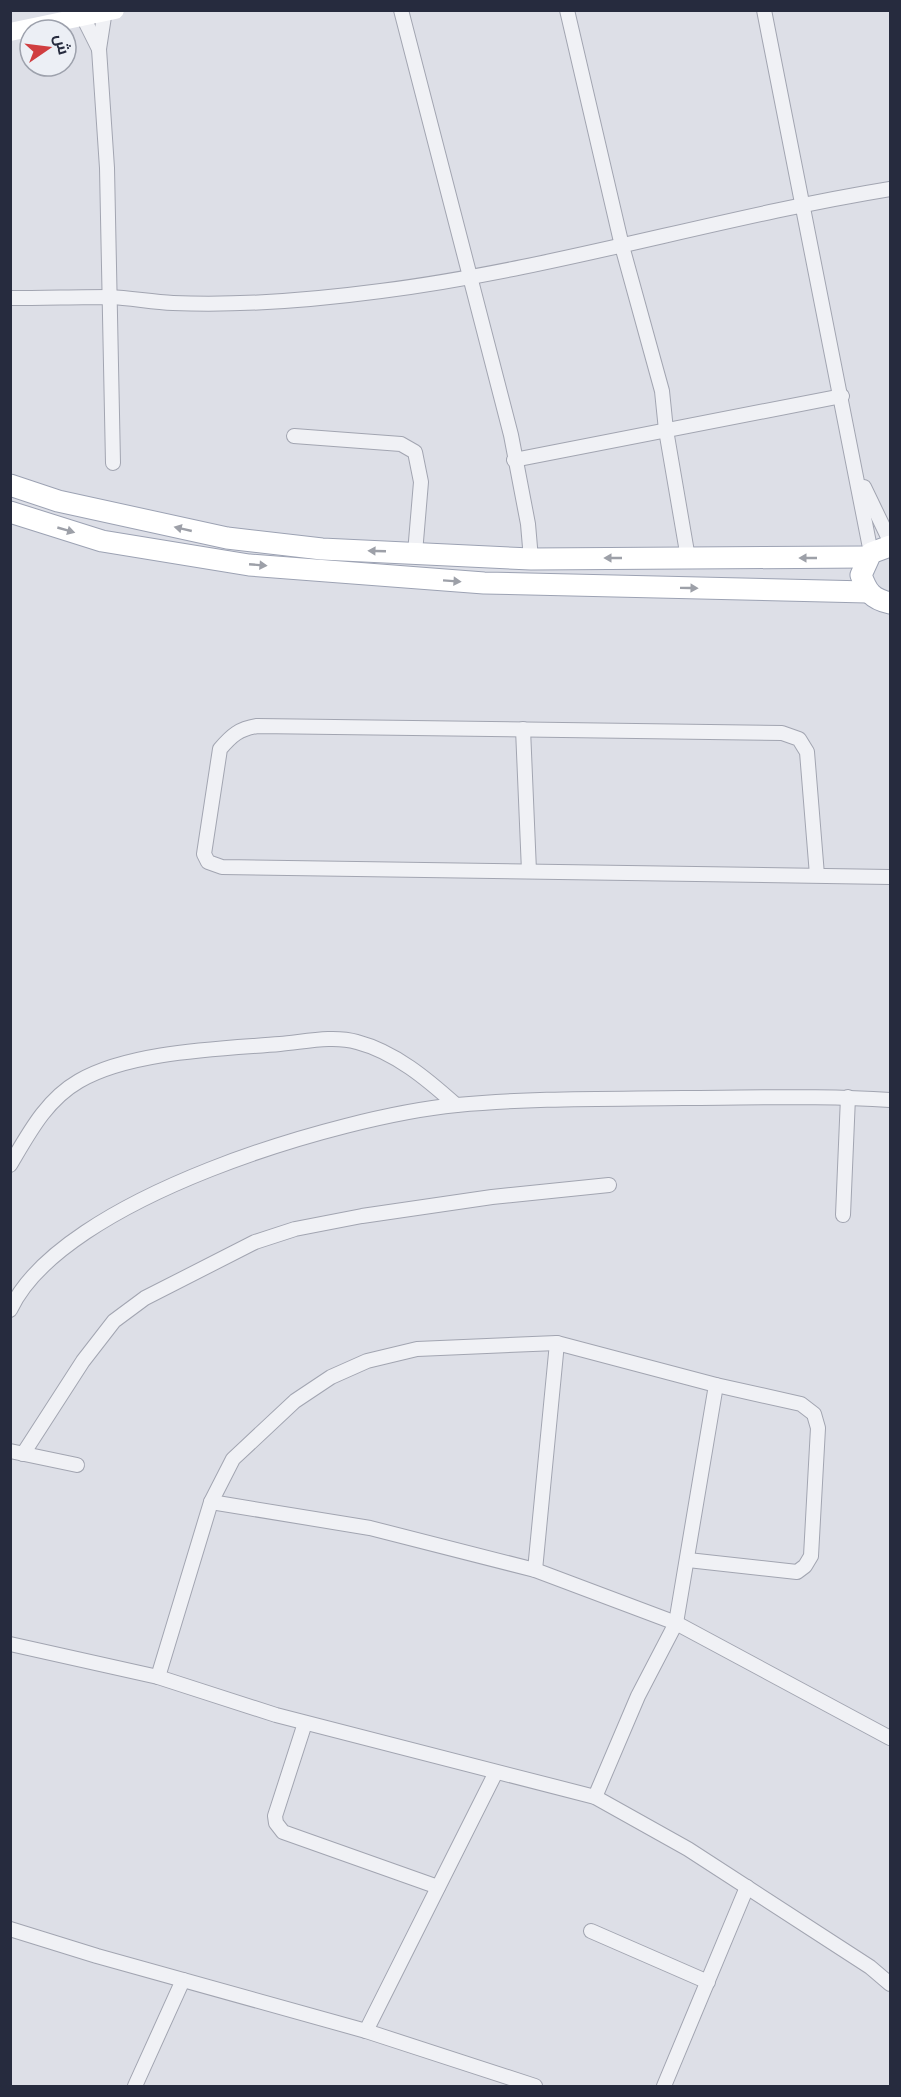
<svg xmlns="http://www.w3.org/2000/svg" width="901" height="2097" viewBox="0 0 901 2097" font-family="'Golos Text',Cairo,sans-serif">
<rect width="100%" height="100%" fill="#dddfe7"/>
<g fill="none" stroke-linecap="round" stroke-linejoin="round">
<defs>
<g id="street">
<path d="M 83,10 L 83,17 L 99,49"/>
<path d="M 105,10 L 99,49 L 107,168 L 113,463"/>
<path d="M 401,10 L 511,435 L 528,524 L 531,559"/>
<path d="M 567,10 L 622,246 L 662,391 L 666,430 L 688,558"/>
<path d="M 764,10 L 871,553"/>
<path d="M 10,298 C 44,298 77,297 110,297 C 131,298 152,302 173,303 C 242,306 313,300 381,291 C 553,269 719,217 890,189"/>
<path d="M 294,436 L 401,444 L 415,452 L 421,482 L 415,553"/>
<path d="M 514,460 L 842,396"/>
<path d="M 864,487 L 890,541"/>
<path d="M 523,729 L 529,871"/>
<path d="M 817,875 L 807,752 L 799,739 L 782,733 L 257,726 C 239,729 232,735 220,749 L 204,854 L 208,862 L 222,867 L 890,877"/>
<path d="M 10,1165 C 29,1133 46,1100 79,1081 C 131,1051 220,1049 280,1044 C 304,1042 333,1035 357,1042 C 395,1052 427,1079 456,1105"/>
<path d="M 843,1215 L 848,1097"/>
<path d="M 10,1310 C 62,1198 341,1116 457,1105 C 531,1098 608,1099 683,1098 C 752,1098 822,1095 890,1100"/>
<path d="M 10,1451 L 77,1465"/>
<path d="M 23,1454 L 83,1361 L 114,1321 L 145,1298 L 255,1242 L 295,1229 L 362,1216 L 492,1197 L 609,1185"/>
<path d="M 211,1502 L 370,1528 L 535,1570 L 676,1623 L 890,1738"/>
<path d="M 688,1560 L 797,1572 L 805,1566 L 811,1556 L 818,1428 L 814,1414 L 801,1404 L 716,1385"/>
<path d="M 535,1570 L 557,1343"/>
<path d="M 10,1644 L 158,1677 L 276,1715 L 595,1797 L 688,1849 L 870,1967 L 890,1984"/>
<path d="M 158,1677 L 211,1502 L 233,1459 L 295,1401 L 331,1377 L 367,1361 L 417,1349 L 557,1343 L 716,1385 L 676,1623 L 638,1696 L 595,1797"/>
<path d="M 305,1723 L 275,1816 L 276,1823 L 283,1832 L 438,1887"/>
<path d="M 10,1929 L 97,1956 L 366,2031 L 535,2086"/>
<path d="M 591,1931 L 708,1982"/>
<path d="M 366,2031 L 495,1774"/>
<path d="M 135,2086 L 183,1980"/>
<path d="M 664,2086 L 747,1887"/>
</g>
<g id="primary">
<path d="M 10,485 L 58,501 L 227,538 L 322,549 L 531,559 L 867,557"/>
<path d="M 10,512 L 102,541 L 249,565 L 484,583 L 867,592"/>
<path d="M 890,546 L 871,553 L 861,575 C 867,592 872,599 890,603"/>
</g>
</defs>
<use href="#street" stroke="#a2a5b1" stroke-width="16"/>
<use href="#primary" stroke="#9ca2b3" stroke-width="23"/>
<use href="#street" stroke="#f0f1f5" stroke-width="14"/>
<path stroke="#fff" stroke-width="18" d="M 10,32 L 115,10"/>
<use href="#primary" stroke="#fff" stroke-width="21"/>
</g>
<defs><path id="oneway-solid" d="M-6-.8H1V-3.2L6.5 0L1 3.2V.8H-6Z" transform="scale(1.5)"/></defs>
<g fill="#9da0a8">
<use href="#oneway-solid" transform="translate(183 529) rotate(-167)"/>
<use href="#oneway-solid" transform="translate(66 530) rotate(16)"/>
<use href="#oneway-solid" transform="translate(377 551) rotate(-178)"/>
<use href="#oneway-solid" transform="translate(613 558) rotate(180)"/>
<use href="#oneway-solid" transform="translate(808 558) rotate(180)"/>
<use href="#oneway-solid" transform="translate(258 565) rotate(5)"/>
<use href="#oneway-solid" transform="translate(452 581) rotate(4)"/>
<use href="#oneway-solid" transform="translate(689 588) rotate(1)"/>
</g>
<rect width="901" height="2097" fill="none" stroke="#262b3e" stroke-width="24"/>
<g transform="translate(48 48) rotate(76)"><circle r="28" fill="#eceff5" stroke="#9da1ac" stroke-width="1.5"/>
<path d="M0-4.5L10 22L0 15L-10 22Z" fill="#d03e40"/>
<text y="-9" font-size="16" font-weight="bold" text-anchor="middle" fill="#262b3e">ش</text>
</g>
</svg>
